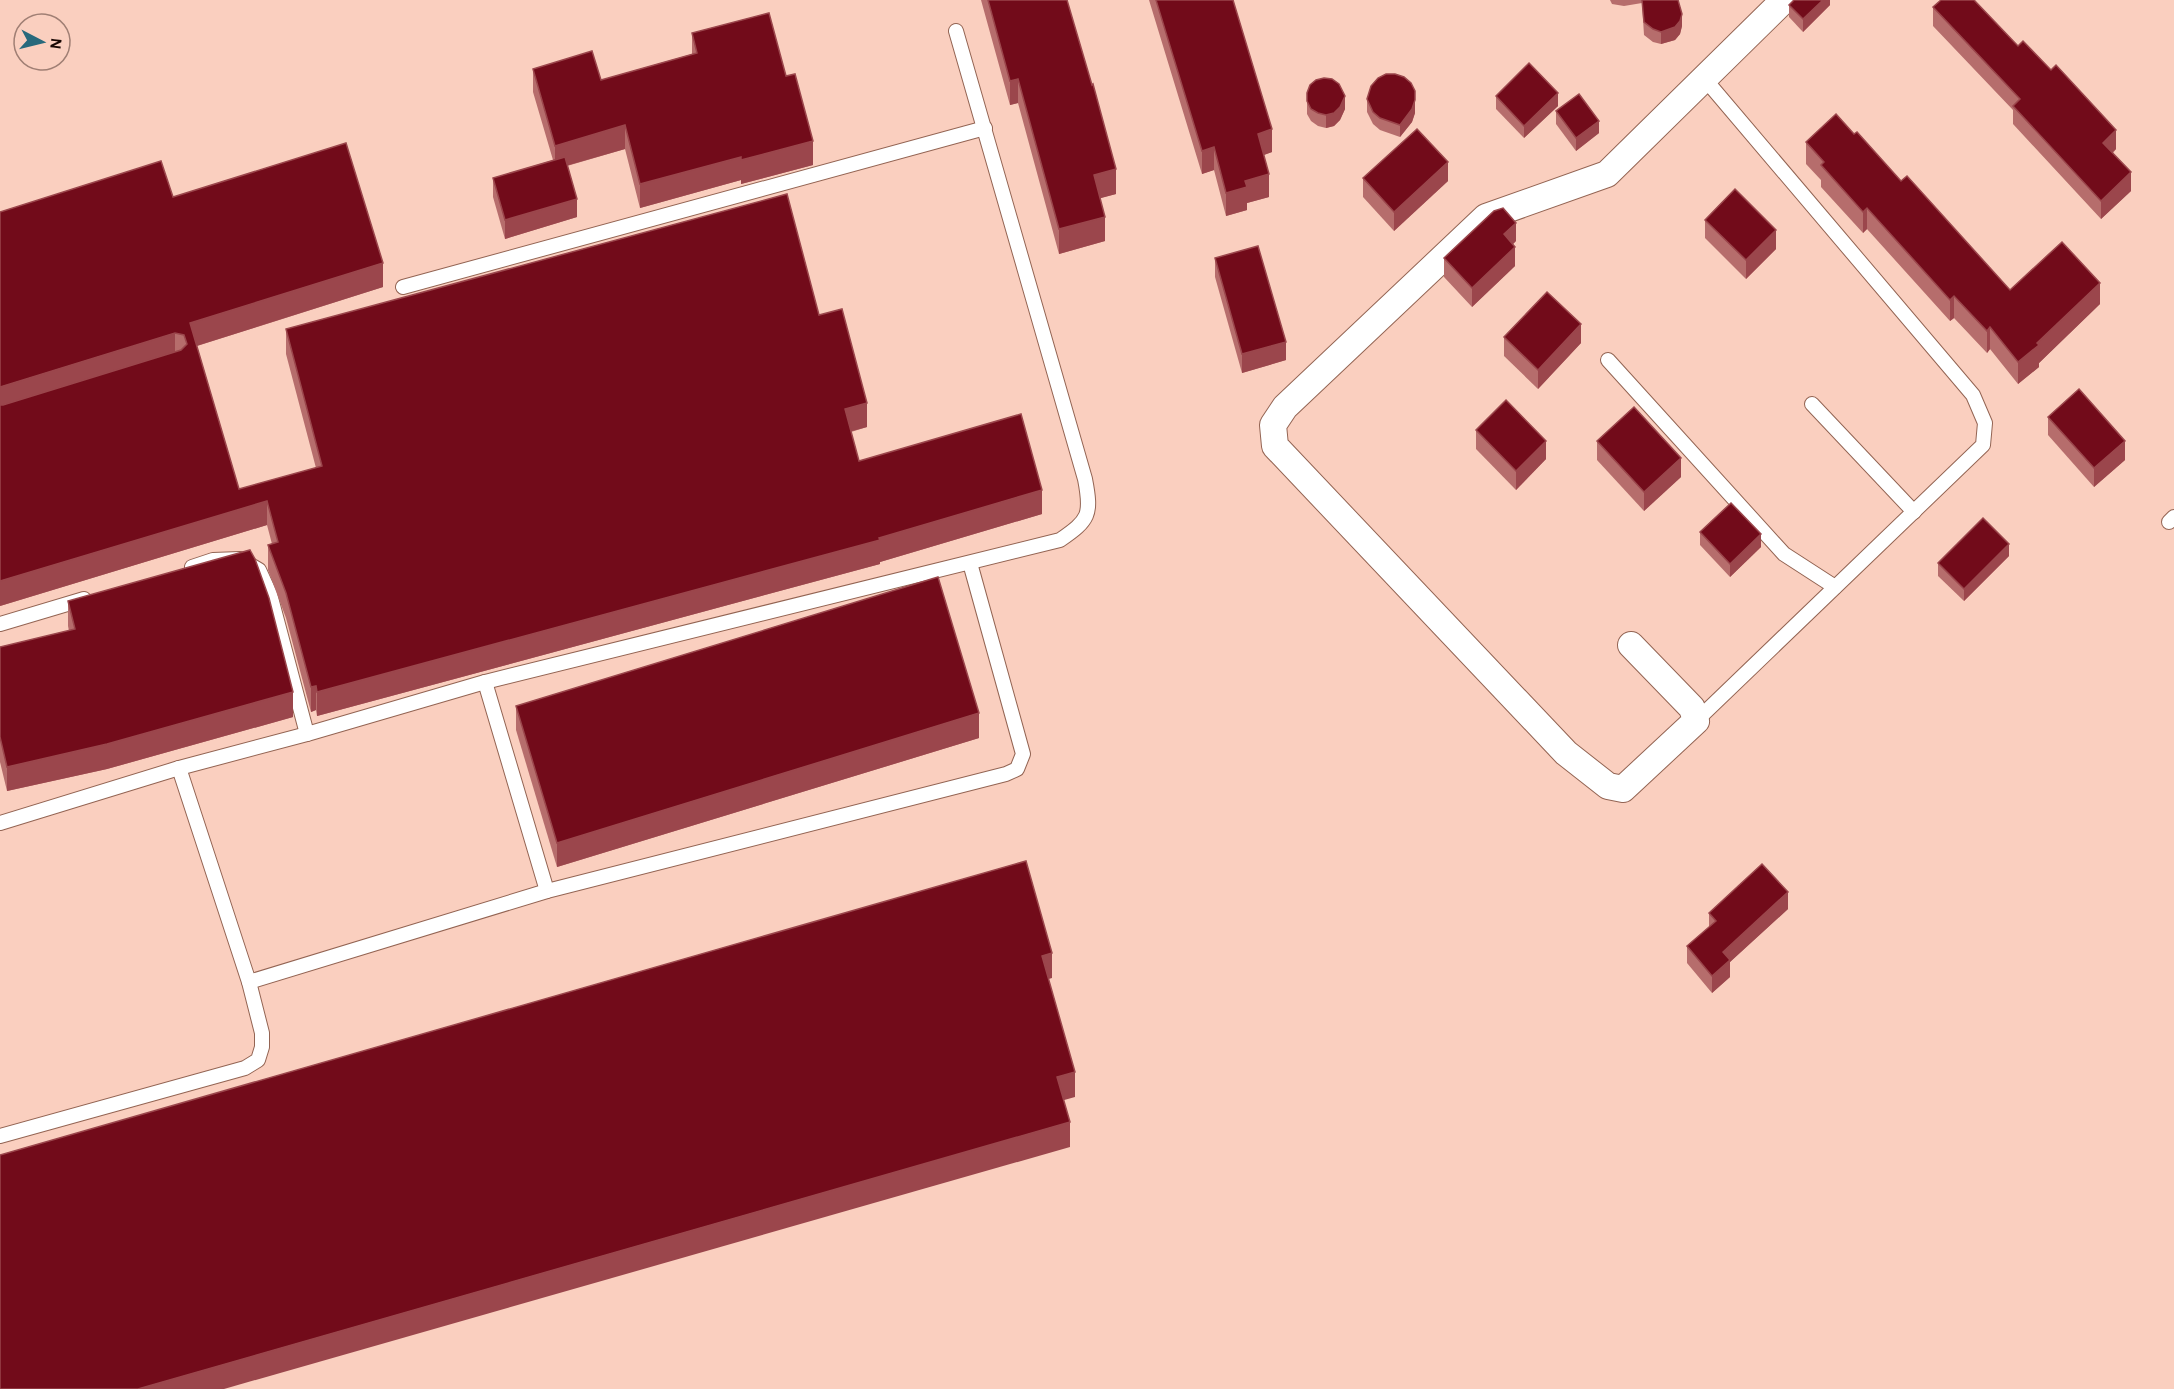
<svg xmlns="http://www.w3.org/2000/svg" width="2174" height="1389" viewBox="0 0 2174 1389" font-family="'Alegreya Sans',sans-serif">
<rect width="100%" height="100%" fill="#facfbf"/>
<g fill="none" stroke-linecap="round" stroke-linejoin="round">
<defs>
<g id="service">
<path d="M 403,287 L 985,128"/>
<path d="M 1608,360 L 1784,554 L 1835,587"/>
<path d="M 1812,404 L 1914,512"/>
<path d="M 2169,522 L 2174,517"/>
<path d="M 192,567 L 213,560 L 240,559 L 259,570 L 270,594 L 307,734"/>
<path d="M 0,624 L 84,599"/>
<path d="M 485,682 L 547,891"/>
<path d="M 1696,721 L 1983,445 L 1985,423 L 1973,395 L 1704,78"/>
<path d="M 0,823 L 179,768 L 307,734 L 485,682 L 1060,540 C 1089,520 1092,515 1085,479 L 956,31"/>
<path d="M 249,982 L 547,891 L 1006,774 L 1017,769 L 1023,754 L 970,563"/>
<path d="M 0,1136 L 245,1068 L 258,1060 L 262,1047 L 262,1033 L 249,982 L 179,768"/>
</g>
<path id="minor" d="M 1631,645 L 1692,708 L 1696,721 L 1623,789 L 1608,786 L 1566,753 L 1275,446 L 1273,425 L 1285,407 L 1486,217 L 1607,174 L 1784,0"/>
</defs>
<use href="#service" stroke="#936453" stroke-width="16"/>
<use href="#minor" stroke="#936453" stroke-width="28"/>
<use href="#service" stroke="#fff" stroke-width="14"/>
<use href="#minor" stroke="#fff" stroke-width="26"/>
</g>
<g fill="#b66d6c">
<path d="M 981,0 L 1067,0 L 1116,194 L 1100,198 L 1105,241 L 1059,254 L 1018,103 L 1010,105 Z"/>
<path d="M 1149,0 L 1233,0 L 1272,152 L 1264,155 L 1269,197 L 1247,203 L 1247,210 L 1226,216 L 1214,170 L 1202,174 Z"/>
<path d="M 1610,0 L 1678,0 L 1682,26 L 1680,34 L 1675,40 L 1661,44 L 1653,42 L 1644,35 L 1642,3 L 1624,6 L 1612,4 Z"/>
<path d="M 1830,0 L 1830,5 L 1803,32 L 1789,17 L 1789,5 Z"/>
<path d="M 1933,7 L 2018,46 L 2116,149 L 2113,153 L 2131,191 L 2101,219 L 2013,124 L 2013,110 L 1933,26 Z"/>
<path d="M 692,33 L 786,76 L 813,165 L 741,184 L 741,180 L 640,208 L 625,149 L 567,166 L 577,217 L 505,239 L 493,197 L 493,178 L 553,160 L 533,92 L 533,69 L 601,80 L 692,54 Z"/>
<path d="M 1307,93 L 1345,109 L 1340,120 L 1334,126 L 1326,128 L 1318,126 L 1311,121 L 1307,114 Z"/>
<path d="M 1496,96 L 1558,106 L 1524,138 L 1496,109 Z"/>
<path d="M 1367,99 L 1415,113 L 1412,122 L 1400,137 L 1380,130 L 1373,124 L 1367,112 Z"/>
<path d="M 1556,111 L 1599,133 L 1576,151 L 1556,124 Z"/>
<path d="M 1854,134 L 2010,290 L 2100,304 L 2039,363 L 2039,367 L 2018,384 L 1990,349 L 1987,353 L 1954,318 L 1950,321 L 1867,229 L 1863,233 L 1821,187 L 1821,180 L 1806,164 L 1806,142 Z"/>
<path d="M 1363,178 L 1448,181 L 1394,231 L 1363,197 Z"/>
<path d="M 173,197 L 383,287 L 197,346 L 239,489 L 316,468 L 286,354 L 286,329 L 819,315 L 867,427 L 851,432 L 859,461 L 1042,514 L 880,562 L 880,564 L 317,716 L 316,710 L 311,712 L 286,618 L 268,570 L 268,545 L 272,544 L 267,525 L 0,606 Z"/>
<path d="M 1705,220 L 1776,249 L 1746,279 L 1705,238 Z"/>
<path d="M 1516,241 L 1513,244 L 1515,266 L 1472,307 L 1444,277 L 1444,258 Z"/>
<path d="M 1215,258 L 1286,360 L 1242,373 L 1215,277 Z"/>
<path d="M 1504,337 L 1581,343 L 1538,389 L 1504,356 Z"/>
<path d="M 2048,417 L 2125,460 L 2094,487 L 2048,435 Z"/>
<path d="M 1476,430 L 1546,459 L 1516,490 L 1476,449 Z"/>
<path d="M 1597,441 L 1681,477 L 1644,511 L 1597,460 Z"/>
<path d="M 1700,532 L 1761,547 L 1730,577 L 1700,545 Z"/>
<path d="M 2009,556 L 1964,601 L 1938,576 L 1938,563 Z"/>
<path d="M 68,601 L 293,717 L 107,769 L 7,791 L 0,762 L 0,647 L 69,631 L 68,626 Z"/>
<path d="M 516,706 L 979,738 L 557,867 L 516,730 Z"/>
<path d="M 1788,909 L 1730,962 L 1730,977 L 1712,993 L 1687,963 L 1687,946 L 1709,927 L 1709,913 Z"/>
</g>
<g fill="#9b464c">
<path d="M 1823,0 L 1830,0 L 1830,5 L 1803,32 L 1803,19 Z"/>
<path d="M 1682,14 L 1682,26 L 1680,34 L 1675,40 L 1661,44 L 1661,32 Z"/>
<path d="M 1018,79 L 1018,103 L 1010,105 L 1010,81 Z"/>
<path d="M 1558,93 L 1558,106 L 1524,138 L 1524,126 Z"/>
<path d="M 1345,96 L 1345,109 L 1340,120 L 1334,126 L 1326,128 L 1326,115 Z"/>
<path d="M 1415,100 L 1415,113 L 1412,122 L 1400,137 L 1400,125 Z"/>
<path d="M 1599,121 L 1599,133 L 1576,151 L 1576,138 Z"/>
<path d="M 625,125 L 625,149 L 555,169 L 555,146 Z"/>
<path d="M 1272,129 L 1272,152 L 1258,157 L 1258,134 Z"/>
<path d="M 2116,130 L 2116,149 L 2103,161 L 2103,143 Z"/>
<path d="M 813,141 L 813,165 L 741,184 L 741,160 Z"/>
<path d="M 1214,147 L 1214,170 L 1202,174 L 1202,151 Z"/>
<path d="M 741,157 L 741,180 L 640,208 L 640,184 Z"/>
<path d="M 1448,162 L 1448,181 L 1394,231 L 1394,212 Z"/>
<path d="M 1116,169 L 1116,194 L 1094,200 L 1094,175 Z"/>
<path d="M 2131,172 L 2131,191 L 2101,219 L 2101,201 Z"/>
<path d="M 1269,174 L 1269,197 L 1247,203 L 1247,210 L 1226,216 L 1226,193 L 1245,181 Z"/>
<path d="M 577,199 L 577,217 L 505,239 L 505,220 Z"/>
<path d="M 1867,208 L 1867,229 L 1863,233 L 1863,212 Z"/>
<path d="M 1105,217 L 1105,241 L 1059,254 L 1059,229 Z"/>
<path d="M 1516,223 L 1516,241 L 1504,253 L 1504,234 Z"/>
<path d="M 1776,230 L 1776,249 L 1746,279 L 1746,260 Z"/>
<path d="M 1515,247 L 1515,266 L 1472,307 L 1472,288 Z"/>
<path d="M 383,263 L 383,287 L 190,348 L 190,323 Z"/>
<path d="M 2100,283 L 2100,304 L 2039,363 L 2039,367 L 2018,384 L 2018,362 L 2037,343 Z"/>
<path d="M 1954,296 L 1954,318 L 1950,321 L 1950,300 Z"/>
<path d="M 1581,324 L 1581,343 L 1538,389 L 1538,370 Z"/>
<path d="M 1990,327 L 1990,349 L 1987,353 L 1987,331 Z"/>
<path d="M 175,333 L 175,357 L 0,412 L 0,387 Z"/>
<path d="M 1286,342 L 1286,360 L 1242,373 L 1242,354 Z"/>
<path d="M 867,403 L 867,427 L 845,433 L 845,409 Z"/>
<path d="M 1546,441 L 1546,459 L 1516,490 L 1516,471 Z"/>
<path d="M 2125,441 L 2125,460 L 2094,487 L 2094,468 Z"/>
<path d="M 1681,458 L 1681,477 L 1644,511 L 1644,492 Z"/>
<path d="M 1042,490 L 1042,514 L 880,562 L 880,564 L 317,716 L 317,692 L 879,538 Z"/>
<path d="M 267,501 L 267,525 L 0,606 L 0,581 Z"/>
<path d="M 1761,534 L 1761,547 L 1730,577 L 1730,564 Z"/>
<path d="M 2009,544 L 2009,556 L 1964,601 L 1964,589 Z"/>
<path d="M 316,686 L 316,710 L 311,712 L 311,687 Z"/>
<path d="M 293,692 L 293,717 L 107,769 L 7,791 L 7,767 Z"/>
<path d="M 979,713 L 979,738 L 557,867 L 557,843 Z"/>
<path d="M 1788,892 L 1788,909 L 1730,962 L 1730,977 L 1712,993 L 1712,976 L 1723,952 Z"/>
<path d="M 1052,953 L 1052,978 L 1042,981 L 1042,956 Z"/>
<path d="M 1075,1072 L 1075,1097 L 1057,1102 L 1057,1077 Z"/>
<path d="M 1070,1122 L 1070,1147 L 224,1389 L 138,1389 Z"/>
</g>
<g fill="#720b1a" stroke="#9b464c" stroke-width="1.5">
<path d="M 988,0 L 1067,0 L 1092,85 L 1093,84 L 1116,169 L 1094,175 L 1105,217 L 1059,229 L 1018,79 L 1010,81 Z"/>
<path d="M 1156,0 L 1233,0 L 1272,129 L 1258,134 L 1269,174 L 1245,181 L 1247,187 L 1226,193 L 1214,147 L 1202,151 Z"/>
<path d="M 1642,0 L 1678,0 L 1682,14 L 1680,21 L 1675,27 L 1661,32 L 1653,29 L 1644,22 Z"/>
<path d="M 1794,0 L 1823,0 L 1803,19 L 1789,5 Z"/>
<path d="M 1941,0 L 1974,0 L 2018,46 L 2023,41 L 2051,70 L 2056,65 L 2116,130 L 2103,143 L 2131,172 L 2101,201 L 2013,106 L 2020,99 L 1933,7 Z"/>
<path d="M 769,13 L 786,76 L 795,74 L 813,141 L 741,160 L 741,157 L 640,184 L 625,125 L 555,146 L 533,69 L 592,51 L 601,80 L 697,53 L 692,33 Z"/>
<path d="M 1529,63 L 1558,93 L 1524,126 L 1496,96 Z"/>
<path d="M 1386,74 L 1395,74 L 1404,77 L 1411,83 L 1415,91 L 1415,100 L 1412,109 L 1400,125 L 1380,118 L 1373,112 L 1367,99 L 1371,86 L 1378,78 Z"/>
<path d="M 1324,78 L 1332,79 L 1339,84 L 1345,96 L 1340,107 L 1334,113 L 1326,115 L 1318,113 L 1311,109 L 1307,101 L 1307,93 L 1310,85 L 1316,80 Z"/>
<path d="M 1579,94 L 1599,121 L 1576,138 L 1556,111 Z"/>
<path d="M 1836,114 L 1854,134 L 1857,132 L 1901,181 L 1907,176 L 2010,290 L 2062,242 L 2100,283 L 2037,343 L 2039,345 L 2018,362 L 1990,327 L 1987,331 L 1954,296 L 1950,300 L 1867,208 L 1863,212 L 1821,165 L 1824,162 L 1806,142 Z"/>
<path d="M 1417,129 L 1448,162 L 1394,212 L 1363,178 Z"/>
<path d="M 346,143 L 383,263 L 190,323 L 239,489 L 322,466 L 286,329 L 787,194 L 819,315 L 842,309 L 867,403 L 845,409 L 859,461 L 1021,414 L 1042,490 L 879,538 L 880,540 L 317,692 L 316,686 L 311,687 L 286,593 L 268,545 L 278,542 L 267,501 L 0,581 L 0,405 L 3,405 L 181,350 L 187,344 L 184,335 L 175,333 L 0,387 L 0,212 L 161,161 L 173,197 Z"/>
<path d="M 565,157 L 577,199 L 505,220 L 493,178 Z"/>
<path d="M 1735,189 L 1776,230 L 1746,260 L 1705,220 Z"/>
<path d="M 1503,208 L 1516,223 L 1504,234 L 1515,247 L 1472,288 L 1444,258 L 1494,211 Z"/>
<path d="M 1258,246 L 1286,342 L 1242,354 L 1215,258 Z"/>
<path d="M 1547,292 L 1581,324 L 1538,370 L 1504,337 Z"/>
<path d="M 2079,389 L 2125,441 L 2094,468 L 2048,417 Z"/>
<path d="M 1506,400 L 1546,441 L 1516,471 L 1476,430 Z"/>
<path d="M 1634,407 L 1681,458 L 1644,492 L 1597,441 Z"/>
<path d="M 1731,503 L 1761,534 L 1730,564 L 1700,532 Z"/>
<path d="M 1983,518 L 2009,544 L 1964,589 L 1938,563 Z"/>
<path d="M 250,550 L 255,559 L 269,598 L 293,692 L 107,744 L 7,767 L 0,737 L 0,647 L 75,629 L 68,601 Z"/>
<path d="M 938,577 L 979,713 L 557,843 L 516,706 Z"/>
<path d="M 1026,861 L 1052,953 L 1042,956 L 1075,1072 L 1057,1077 L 1070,1122 L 138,1389 L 0,1389 L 0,1155 Z"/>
<path d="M 1762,864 L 1788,892 L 1723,952 L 1730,960 L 1712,976 L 1687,946 L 1716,921 L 1709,913 Z"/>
</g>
<g transform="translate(42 42) rotate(97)"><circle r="28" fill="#facfbf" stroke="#a07f74" stroke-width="1.5"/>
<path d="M0-4.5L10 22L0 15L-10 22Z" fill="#28697c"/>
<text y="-9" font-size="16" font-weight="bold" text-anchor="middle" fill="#180703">N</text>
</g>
</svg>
